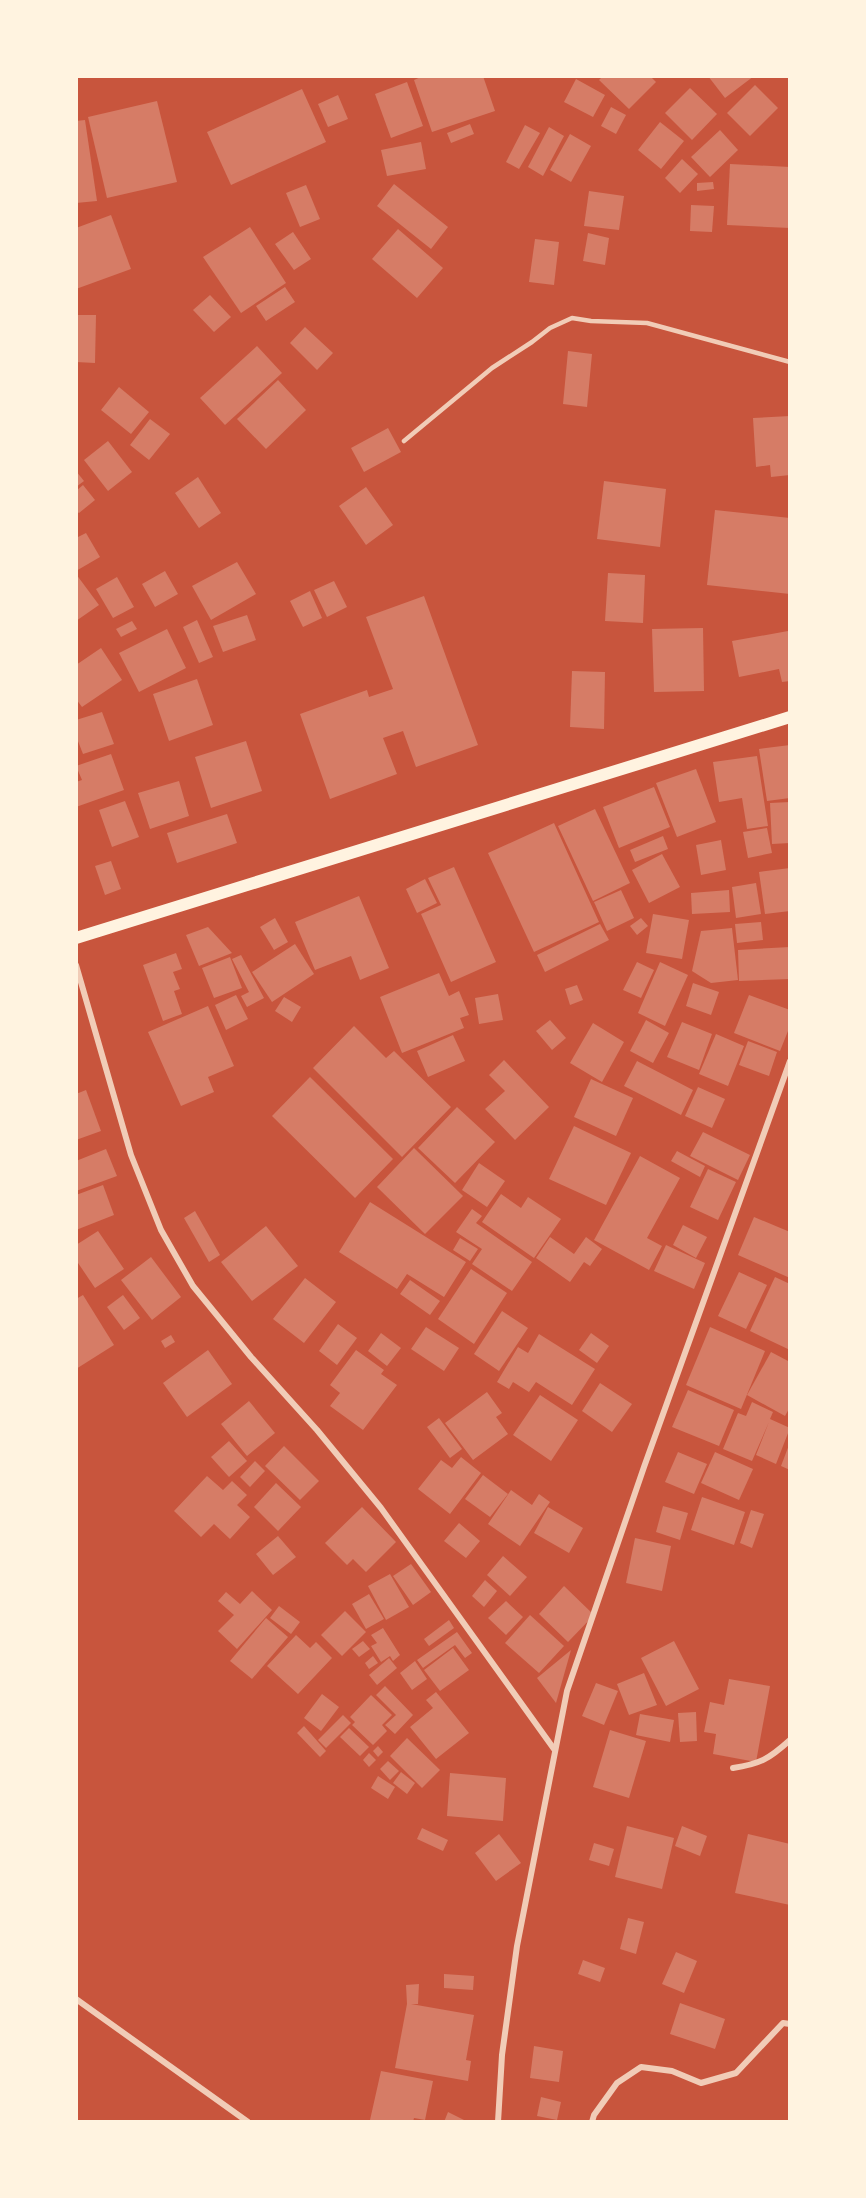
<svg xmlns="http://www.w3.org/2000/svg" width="866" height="2198" viewBox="0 0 866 2198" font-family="Raleway,sans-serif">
<rect width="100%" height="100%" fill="#c8553d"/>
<g fill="#d67c66">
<path d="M 423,76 L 483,76 L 495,111 L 432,132 L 414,80 Z"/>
<path d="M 603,76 L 650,76 L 656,82 L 629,109 L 599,80 Z"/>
<path d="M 708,76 L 754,76 L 725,98 Z"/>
<path d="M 576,79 L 605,95 L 593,117 L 564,102 Z"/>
<path d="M 407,82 L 423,126 L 391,138 L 375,94 Z"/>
<path d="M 755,85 L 778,108 L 750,136 L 727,113 Z"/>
<path d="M 690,88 L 717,114 L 692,140 L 665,113 Z"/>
<path d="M 302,89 L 326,142 L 231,185 L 207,132 Z"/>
<path d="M 338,95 L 348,119 L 328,127 L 318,104 Z"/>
<path d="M 157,101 L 177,182 L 107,198 L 88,117 Z"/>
<path d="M 611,107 L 626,115 L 616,134 L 601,126 Z"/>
<path d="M 85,120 L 97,201 L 76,203 L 76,121 Z"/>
<path d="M 660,122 L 684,141 L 661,169 L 638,150 Z"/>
<path d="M 470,124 L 474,134 L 451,143 L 447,133 Z"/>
<path d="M 525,125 L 540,133 L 519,169 L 506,162 Z"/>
<path d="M 549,127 L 564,136 L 543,176 L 528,167 Z"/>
<path d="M 720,130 L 738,150 L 710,177 L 691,157 Z"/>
<path d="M 570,134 L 591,146 L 571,182 L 550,170 Z"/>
<path d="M 421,142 L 426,169 L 387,176 L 381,150 Z"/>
<path d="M 682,159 L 698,174 L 680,193 L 665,178 Z"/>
<path d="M 730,164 L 790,167 L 790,228 L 727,225 Z"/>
<path d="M 713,182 L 714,189 L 697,191 L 697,183 Z"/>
<path d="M 394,184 L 448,227 L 431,249 L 377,206 Z"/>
<path d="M 306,185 L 320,219 L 300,227 L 286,193 Z"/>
<path d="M 589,191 L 624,196 L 619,230 L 584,226 Z"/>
<path d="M 691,205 L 714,206 L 712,232 L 690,231 Z"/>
<path d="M 111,215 L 131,269 L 76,289 L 76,228 Z"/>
<path d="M 250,227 L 286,283 L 241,313 L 203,257 Z"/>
<path d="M 398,229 L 443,268 L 417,298 L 372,259 Z"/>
<path d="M 293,232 L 311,259 L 294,270 L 275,244 Z"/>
<path d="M 588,233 L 609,238 L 605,265 L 583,261 Z"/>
<path d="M 535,239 L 559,242 L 554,285 L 529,282 Z"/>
<path d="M 285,287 L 295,302 L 266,321 L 256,306 Z"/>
<path d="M 210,295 L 231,317 L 214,332 L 193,310 Z"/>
<path d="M 76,315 L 96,315 L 95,363 L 76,362 Z"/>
<path d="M 305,327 L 333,353 L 317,370 L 290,343 Z"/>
<path d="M 257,346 L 282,373 L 225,425 L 200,398 Z"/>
<path d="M 568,351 L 592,354 L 587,407 L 563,404 Z"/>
<path d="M 278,380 L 306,410 L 266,449 L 237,419 Z"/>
<path d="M 119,387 L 149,412 L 131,434 L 101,410 Z"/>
<path d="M 790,416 L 790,475 L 771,477 L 770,465 L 756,467 L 753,418 Z"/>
<path d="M 150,419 L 170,434 L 149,460 L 130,445 Z"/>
<path d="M 388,428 L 401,452 L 364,472 L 351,448 Z"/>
<path d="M 108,441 L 132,472 L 108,491 L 84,460 Z"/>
<path d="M 76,471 L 84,481 L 76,487 Z"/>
<path d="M 198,477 L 221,513 L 199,528 L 175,493 Z"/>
<path d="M 604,481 L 666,489 L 660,547 L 597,539 Z"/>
<path d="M 83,485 L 95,500 L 79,513 L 76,511 L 76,491 Z"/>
<path d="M 366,487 L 393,525 L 366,545 L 339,506 Z"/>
<path d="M 715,510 L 790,518 L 790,594 L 707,585 Z"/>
<path d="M 86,533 L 100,557 L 76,571 L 76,538 Z"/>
<path d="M 237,562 L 256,594 L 211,620 L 192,586 Z"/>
<path d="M 165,571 L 178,594 L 155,607 L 142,584 Z"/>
<path d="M 608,573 L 645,575 L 643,623 L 605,621 Z"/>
<path d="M 76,574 L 99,605 L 76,621 Z"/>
<path d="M 117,577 L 134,607 L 113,618 L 96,589 Z"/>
<path d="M 334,581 L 347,607 L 327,617 L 314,590 Z"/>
<path d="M 310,591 L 322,618 L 303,627 L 290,601 Z"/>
<path d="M 424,596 L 478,745 L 416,767 L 403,731 L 383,738 L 397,774 L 330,799 L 300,714 L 367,690 L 369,697 L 393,689 L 366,617 Z"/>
<path d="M 247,615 L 256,640 L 223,652 L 213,626 Z"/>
<path d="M 197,620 L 213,657 L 199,663 L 183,627 Z"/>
<path d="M 132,621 L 137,629 L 121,637 L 116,629 Z"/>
<path d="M 703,628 L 704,691 L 654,692 L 652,629 Z"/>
<path d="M 167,629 L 186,668 L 139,692 L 119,653 Z"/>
<path d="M 788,631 L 790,681 L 782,682 L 779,669 L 739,677 L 732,641 Z"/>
<path d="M 101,648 L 122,680 L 82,707 L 76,699 L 76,665 Z"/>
<path d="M 572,671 L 605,672 L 604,729 L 570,727 Z"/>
<path d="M 197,679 L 213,725 L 169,741 L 153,694 Z"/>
<path d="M 102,712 L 114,744 L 83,754 L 76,736 L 76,720 Z"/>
<path d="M 246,741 L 262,791 L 211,808 L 195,757 Z"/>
<path d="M 790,745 L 790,798 L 767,801 L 759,749 Z"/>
<path d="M 111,754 L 124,790 L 76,807 L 76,782 L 82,780 L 76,766 Z"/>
<path d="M 757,756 L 768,826 L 747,829 L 742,798 L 719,802 L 713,762 Z"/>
<path d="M 696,769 L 716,822 L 677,837 L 656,783 Z"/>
<path d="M 179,781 L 189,816 L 150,829 L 138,793 Z"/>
<path d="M 654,787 L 670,827 L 619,848 L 603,807 Z"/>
<path d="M 125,801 L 139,837 L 112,847 L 99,810 Z"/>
<path d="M 790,802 L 790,843 L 772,844 L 770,803 Z"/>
<path d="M 595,809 L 630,883 L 593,901 L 558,826 Z"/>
<path d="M 227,814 L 237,843 L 177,863 L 167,833 Z"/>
<path d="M 554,823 L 599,922 L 534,952 L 488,853 Z"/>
<path d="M 767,828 L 772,853 L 748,858 L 743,832 Z"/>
<path d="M 663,836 L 668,849 L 635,862 L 630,850 Z"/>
<path d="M 721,840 L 726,870 L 701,875 L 696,845 Z"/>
<path d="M 662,854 L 680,887 L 649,903 L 632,870 Z"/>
<path d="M 111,861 L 121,889 L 105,895 L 95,866 Z"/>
<path d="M 454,867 L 496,962 L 451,982 L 421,914 L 441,905 L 428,878 Z"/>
<path d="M 790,868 L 790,911 L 765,914 L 759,872 Z"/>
<path d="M 425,879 L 437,903 L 417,913 L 406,889 Z"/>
<path d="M 756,883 L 761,914 L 736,918 L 732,887 Z"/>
<path d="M 621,890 L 634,918 L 607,931 L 594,902 Z"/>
<path d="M 729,890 L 730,912 L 692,914 L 691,893 Z"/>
<path d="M 359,896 L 389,968 L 360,980 L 351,956 L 315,970 L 295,922 Z"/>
<path d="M 653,914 L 689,920 L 682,959 L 646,953 Z"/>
<path d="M 275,918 L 288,942 L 274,950 L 260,927 Z"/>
<path d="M 641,918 L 648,926 L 637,935 L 630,926 Z"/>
<path d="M 761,922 L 763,940 L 737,943 L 735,924 Z"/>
<path d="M 600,924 L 609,940 L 545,972 L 537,955 Z"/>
<path d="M 208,927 L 232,953 L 199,966 L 186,935 Z"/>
<path d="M 732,928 L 738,980 L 711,983 L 692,971 L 701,931 Z"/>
<path d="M 295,944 L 314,974 L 272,1002 L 252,972 Z"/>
<path d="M 790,947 L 790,979 L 739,981 L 738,950 Z"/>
<path d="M 176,953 L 182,969 L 173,972 L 180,989 L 174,991 L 182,1014 L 163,1021 L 143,965 Z"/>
<path d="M 241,955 L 264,998 L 247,1007 L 241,996 L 249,992 L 232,959 Z"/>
<path d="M 230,957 L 242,988 L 214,998 L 202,968 Z"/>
<path d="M 637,962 L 654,970 L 641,998 L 623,990 Z"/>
<path d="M 660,962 L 688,975 L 665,1026 L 638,1013 Z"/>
<path d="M 439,973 L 449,996 L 459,991 L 469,1015 L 460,1018 L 464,1028 L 402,1053 L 380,997 Z"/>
<path d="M 693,983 L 719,992 L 711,1015 L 686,1006 Z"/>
<path d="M 577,985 L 583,1000 L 570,1005 L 565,989 Z"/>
<path d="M 498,994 L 503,1020 L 479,1024 L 475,998 Z"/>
<path d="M 236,995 L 248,1019 L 226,1030 L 215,1005 Z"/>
<path d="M 749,995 L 790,1010 L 790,1026 L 780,1051 L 734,1033 Z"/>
<path d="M 284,997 L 301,1007 L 292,1022 L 275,1011 Z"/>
<path d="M 208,1006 L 234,1066 L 208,1077 L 214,1092 L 181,1106 L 148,1032 Z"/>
<path d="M 550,1020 L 566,1038 L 552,1050 L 536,1031 Z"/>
<path d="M 646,1020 L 669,1033 L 653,1063 L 630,1051 Z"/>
<path d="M 682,1022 L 712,1034 L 699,1070 L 667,1057 Z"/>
<path d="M 593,1023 L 624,1042 L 602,1082 L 570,1063 Z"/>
<path d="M 354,1026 L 386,1058 L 394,1051 L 451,1107 L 402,1157 L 313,1068 Z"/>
<path d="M 716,1034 L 744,1046 L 728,1086 L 699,1074 Z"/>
<path d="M 453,1035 L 465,1061 L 428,1077 L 417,1051 Z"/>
<path d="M 748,1041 L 777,1052 L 769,1076 L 739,1065 Z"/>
<path d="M 504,1060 L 549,1107 L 515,1140 L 485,1109 L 505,1091 L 489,1075 Z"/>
<path d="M 637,1061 L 693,1090 L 681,1115 L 624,1086 Z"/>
<path d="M 310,1077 L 393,1159 L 355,1198 L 272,1116 Z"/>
<path d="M 591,1079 L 633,1098 L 616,1136 L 574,1117 Z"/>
<path d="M 698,1087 L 725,1099 L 712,1128 L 685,1116 Z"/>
<path d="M 86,1090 L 101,1131 L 76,1140 L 76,1094 Z"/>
<path d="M 457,1107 L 495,1142 L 455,1183 L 418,1148 Z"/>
<path d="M 574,1126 L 631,1153 L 606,1205 L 549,1179 Z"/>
<path d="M 703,1132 L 750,1155 L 738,1180 L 690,1156 Z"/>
<path d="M 414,1148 L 463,1196 L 425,1234 L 377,1187 Z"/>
<path d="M 106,1149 L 117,1176 L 76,1191 L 76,1161 Z"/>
<path d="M 677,1151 L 705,1166 L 700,1177 L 671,1161 Z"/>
<path d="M 640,1156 L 680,1178 L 647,1238 L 662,1246 L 649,1270 L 594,1240 Z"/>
<path d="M 479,1163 L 505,1181 L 487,1207 L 462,1190 Z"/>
<path d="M 708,1169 L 736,1182 L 718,1220 L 690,1207 Z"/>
<path d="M 103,1185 L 114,1215 L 76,1230 L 76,1195 Z"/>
<path d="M 501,1194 L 521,1208 L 528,1197 L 561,1219 L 534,1258 L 482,1222 Z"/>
<path d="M 370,1202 L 466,1262 L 444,1297 L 407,1274 L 397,1289 L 339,1252 Z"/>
<path d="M 472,1209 L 482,1216 L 476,1223 L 532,1262 L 512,1291 L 472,1264 L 482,1249 L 456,1232 Z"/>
<path d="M 195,1211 L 220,1255 L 209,1262 L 184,1218 Z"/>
<path d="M 754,1217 L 790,1232 L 790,1278 L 738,1255 Z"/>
<path d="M 683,1225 L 707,1237 L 696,1258 L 673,1245 Z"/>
<path d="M 266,1226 L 298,1266 L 252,1301 L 221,1262 Z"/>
<path d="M 98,1231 L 124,1269 L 95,1288 L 76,1260 L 76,1245 Z"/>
<path d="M 550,1237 L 574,1254 L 586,1237 L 602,1249 L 590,1266 L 584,1262 L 570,1282 L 536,1258 Z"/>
<path d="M 460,1238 L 478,1249 L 470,1261 L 453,1250 Z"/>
<path d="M 666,1245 L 705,1263 L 694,1289 L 654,1271 Z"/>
<path d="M 151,1257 L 181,1297 L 152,1320 L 121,1280 Z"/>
<path d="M 471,1269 L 507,1293 L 474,1344 L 438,1319 Z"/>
<path d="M 739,1272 L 767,1285 L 746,1329 L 718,1316 Z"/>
<path d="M 775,1277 L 790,1284 L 790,1350 L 750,1331 Z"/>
<path d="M 305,1278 L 336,1302 L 304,1343 L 273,1319 Z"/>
<path d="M 410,1280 L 440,1301 L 430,1315 L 400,1294 Z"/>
<path d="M 83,1295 L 114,1345 L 76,1369 L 76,1299 Z"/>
<path d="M 123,1295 L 140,1318 L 124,1330 L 107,1307 Z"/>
<path d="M 502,1311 L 528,1328 L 499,1371 L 474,1354 Z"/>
<path d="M 338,1324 L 357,1338 L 337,1365 L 319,1351 Z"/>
<path d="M 426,1327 L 459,1348 L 444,1371 L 411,1349 Z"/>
<path d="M 710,1327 L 765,1351 L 741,1409 L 686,1385 Z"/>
<path d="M 381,1333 L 401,1348 L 387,1366 L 368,1351 Z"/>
<path d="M 591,1333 L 609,1346 L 597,1363 L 579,1350 Z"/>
<path d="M 539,1334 L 595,1369 L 572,1405 L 536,1382 L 529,1392 L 513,1382 L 509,1389 L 497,1382 L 518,1347 L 528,1353 Z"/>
<path d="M 171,1335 L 175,1342 L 165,1348 L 161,1341 Z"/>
<path d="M 208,1350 L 232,1384 L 187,1417 L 163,1383 Z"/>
<path d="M 356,1350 L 384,1370 L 381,1374 L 397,1385 L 363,1430 L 330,1406 L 340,1393 L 330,1385 Z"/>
<path d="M 771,1352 L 790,1362 L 790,1407 L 785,1416 L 747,1395 Z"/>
<path d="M 600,1383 L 632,1404 L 612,1432 L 582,1411 Z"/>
<path d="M 688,1390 L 734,1410 L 719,1446 L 672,1427 Z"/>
<path d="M 487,1392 L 502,1413 L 496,1417 L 508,1434 L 473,1460 L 445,1423 Z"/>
<path d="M 540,1395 L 578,1420 L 551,1461 L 513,1435 Z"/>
<path d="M 249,1401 L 275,1433 L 247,1456 L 221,1424 Z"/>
<path d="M 752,1402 L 773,1412 L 770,1419 L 790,1428 L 776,1464 L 756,1455 L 769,1422 L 752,1461 L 723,1449 L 738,1413 L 746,1416 Z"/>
<path d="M 439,1418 L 462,1449 L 450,1458 L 427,1427 Z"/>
<path d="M 229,1441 L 247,1461 L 229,1477 L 211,1457 Z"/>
<path d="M 789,1445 L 790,1445 L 790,1470 L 781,1466 Z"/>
<path d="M 284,1446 L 319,1481 L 300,1500 L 265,1466 Z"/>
<path d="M 678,1452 L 707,1464 L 694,1494 L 665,1482 Z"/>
<path d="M 715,1452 L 753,1469 L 739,1500 L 701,1483 Z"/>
<path d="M 461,1457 L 481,1473 L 450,1514 L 418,1489 L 441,1460 L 452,1468 Z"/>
<path d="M 255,1461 L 265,1471 L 250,1487 L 240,1477 Z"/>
<path d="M 483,1475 L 508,1494 L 490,1517 L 465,1499 Z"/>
<path d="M 207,1476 L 223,1490 L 232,1481 L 247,1495 L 237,1505 L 250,1517 L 230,1539 L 214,1524 L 201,1537 L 174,1511 Z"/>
<path d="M 276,1483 L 301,1507 L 278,1531 L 254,1507 Z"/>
<path d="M 511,1490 L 532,1505 L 539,1494 L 550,1502 L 520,1546 L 488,1524 Z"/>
<path d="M 702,1497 L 745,1512 L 734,1545 L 691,1530 Z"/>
<path d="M 663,1506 L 688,1513 L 680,1540 L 656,1532 Z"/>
<path d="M 362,1507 L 396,1542 L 366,1572 L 353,1559 L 347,1565 L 325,1543 Z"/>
<path d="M 548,1507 L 583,1528 L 569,1553 L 534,1533 Z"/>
<path d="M 751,1510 L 764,1514 L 752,1548 L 740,1543 Z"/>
<path d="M 459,1523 L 480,1541 L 466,1558 L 444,1541 Z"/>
<path d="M 278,1536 L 296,1557 L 273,1575 L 256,1554 Z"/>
<path d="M 635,1538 L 671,1546 L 662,1591 L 626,1583 Z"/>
<path d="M 503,1556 L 527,1577 L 510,1596 L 487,1575 Z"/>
<path d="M 411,1564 L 431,1592 L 413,1605 L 393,1576 Z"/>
<path d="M 390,1574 L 409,1607 L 386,1620 L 368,1586 Z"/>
<path d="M 485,1580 L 497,1591 L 484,1607 L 472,1596 Z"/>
<path d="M 564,1586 L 594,1615 L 568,1642 L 539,1614 Z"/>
<path d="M 252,1591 L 272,1610 L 237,1649 L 218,1631 L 234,1615 L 218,1601 L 226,1592 L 240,1604 Z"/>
<path d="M 369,1594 L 384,1619 L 366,1629 L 352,1604 Z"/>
<path d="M 506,1601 L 523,1617 L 506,1635 L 488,1618 Z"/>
<path d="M 279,1606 L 300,1622 L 291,1634 L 270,1618 Z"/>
<path d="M 345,1611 L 366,1632 L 342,1656 L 321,1635 Z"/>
<path d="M 530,1615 L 564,1646 L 539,1673 L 505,1643 Z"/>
<path d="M 266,1618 L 288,1637 L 252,1679 L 230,1661 Z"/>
<path d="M 449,1620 L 454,1628 L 429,1646 L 424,1639 Z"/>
<path d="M 383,1628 L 400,1655 L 393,1661 L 390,1656 L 381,1662 L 371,1646 L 377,1643 L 371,1635 Z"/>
<path d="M 457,1632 L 472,1653 L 465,1658 L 455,1645 L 423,1668 L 417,1660 Z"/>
<path d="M 296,1635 L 310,1648 L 316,1642 L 332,1658 L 298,1694 L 267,1666 Z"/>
<path d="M 363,1641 L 370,1649 L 359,1657 L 352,1649 Z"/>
<path d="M 674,1641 L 699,1689 L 666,1706 L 641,1658 Z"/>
<path d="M 453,1648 L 469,1670 L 440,1691 L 424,1670 Z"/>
<path d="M 571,1650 L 556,1703 L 537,1678 Z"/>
<path d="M 373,1656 L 378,1663 L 369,1669 L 365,1663 Z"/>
<path d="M 389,1658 L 397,1668 L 377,1685 L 369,1675 Z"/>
<path d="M 415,1661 L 427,1679 L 412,1690 L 400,1673 Z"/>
<path d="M 644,1673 L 657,1705 L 629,1715 L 617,1684 Z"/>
<path d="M 729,1679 L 770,1686 L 756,1762 L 713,1754 L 716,1734 L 704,1732 L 710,1702 L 724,1705 Z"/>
<path d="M 596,1683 L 618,1691 L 604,1725 L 582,1716 Z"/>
<path d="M 385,1686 L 413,1715 L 395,1734 L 385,1725 L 396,1715 L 376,1695 Z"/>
<path d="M 436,1692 L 469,1733 L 436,1759 L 410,1727 L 433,1708 L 426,1700 Z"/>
<path d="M 322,1694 L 339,1707 L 321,1731 L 304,1718 Z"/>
<path d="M 371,1695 L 392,1715 L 382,1725 L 387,1731 L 373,1745 L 352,1725 L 355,1722 L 350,1717 Z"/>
<path d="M 696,1712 L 697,1741 L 680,1742 L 678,1713 Z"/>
<path d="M 640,1714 L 674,1720 L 670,1742 L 636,1735 Z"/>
<path d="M 343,1715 L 351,1723 L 326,1748 L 318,1740 Z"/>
<path d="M 304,1726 L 326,1751 L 320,1757 L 297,1733 Z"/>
<path d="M 349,1728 L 369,1747 L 360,1756 L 340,1737 Z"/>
<path d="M 610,1730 L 646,1741 L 629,1798 L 593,1787 Z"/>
<path d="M 407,1738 L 440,1770 L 422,1788 L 390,1756 Z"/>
<path d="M 378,1746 L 383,1752 L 378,1757 L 373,1751 Z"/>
<path d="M 369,1753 L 376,1760 L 369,1767 L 363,1760 Z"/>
<path d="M 388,1761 L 399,1771 L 390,1780 L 380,1769 Z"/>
<path d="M 401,1772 L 415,1783 L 407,1794 L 393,1783 Z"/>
<path d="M 450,1773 L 506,1778 L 503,1821 L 447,1816 Z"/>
<path d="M 378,1776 L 395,1787 L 388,1799 L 371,1788 Z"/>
<path d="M 627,1826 L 674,1838 L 662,1889 L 615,1877 Z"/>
<path d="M 682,1826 L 707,1836 L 700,1856 L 675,1846 Z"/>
<path d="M 422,1828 L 448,1840 L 443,1851 L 417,1839 Z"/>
<path d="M 499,1834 L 521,1863 L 496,1881 L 475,1853 Z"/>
<path d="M 748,1834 L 790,1844 L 790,1905 L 735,1893 Z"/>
<path d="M 594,1843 L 614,1849 L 609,1866 L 589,1860 Z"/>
<path d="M 628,1918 L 644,1922 L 636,1954 L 620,1949 Z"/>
<path d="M 676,1952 L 697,1961 L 684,1993 L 662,1984 Z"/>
<path d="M 583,1960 L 605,1968 L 600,1982 L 578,1974 Z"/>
<path d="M 444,1974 L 474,1976 L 473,1990 L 444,1988 Z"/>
<path d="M 419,1984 L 418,2004 L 411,2004 L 474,2015 L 466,2060 L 471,2061 L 468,2081 L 395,2068 L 407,2004 L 406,1985 Z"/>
<path d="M 680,2003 L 725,2019 L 715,2049 L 670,2034 Z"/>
<path d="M 534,2046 L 563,2051 L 559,2082 L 530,2078 Z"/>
<path d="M 381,2071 L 433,2081 L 425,2120 L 414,2118 L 413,2122 L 370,2120 Z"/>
<path d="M 541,2097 L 561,2102 L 557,2120 L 537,2116 Z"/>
<path d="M 448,2112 L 468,2122 L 444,2122 Z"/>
</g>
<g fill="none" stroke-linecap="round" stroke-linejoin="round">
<path stroke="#f1ccb7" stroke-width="4.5" d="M 404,441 L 492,368 L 532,342 L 550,328 L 572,318 L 591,321 L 647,323 L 790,362"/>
<g stroke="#f1ccb7" stroke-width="6">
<path d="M 76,965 L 131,1155 L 161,1230 L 193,1286 L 251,1357 L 317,1430 L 381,1508 L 554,1749"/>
<path d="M 733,1768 C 760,1764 769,1759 790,1740"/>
<path d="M 76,1999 L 248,2122"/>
<path d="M 498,2122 L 502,2055 L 517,1946 L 567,1691 L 644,1467 L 790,1061"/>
<path d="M 592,2122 L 594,2115 L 617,2083 L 641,2067 L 672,2071 L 701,2083 L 736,2073 L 783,2023 L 790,2024"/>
</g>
<path stroke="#fff3e0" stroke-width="12" d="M 76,938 L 790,717"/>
</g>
<rect width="866" height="2198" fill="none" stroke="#fff3e0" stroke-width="156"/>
</svg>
